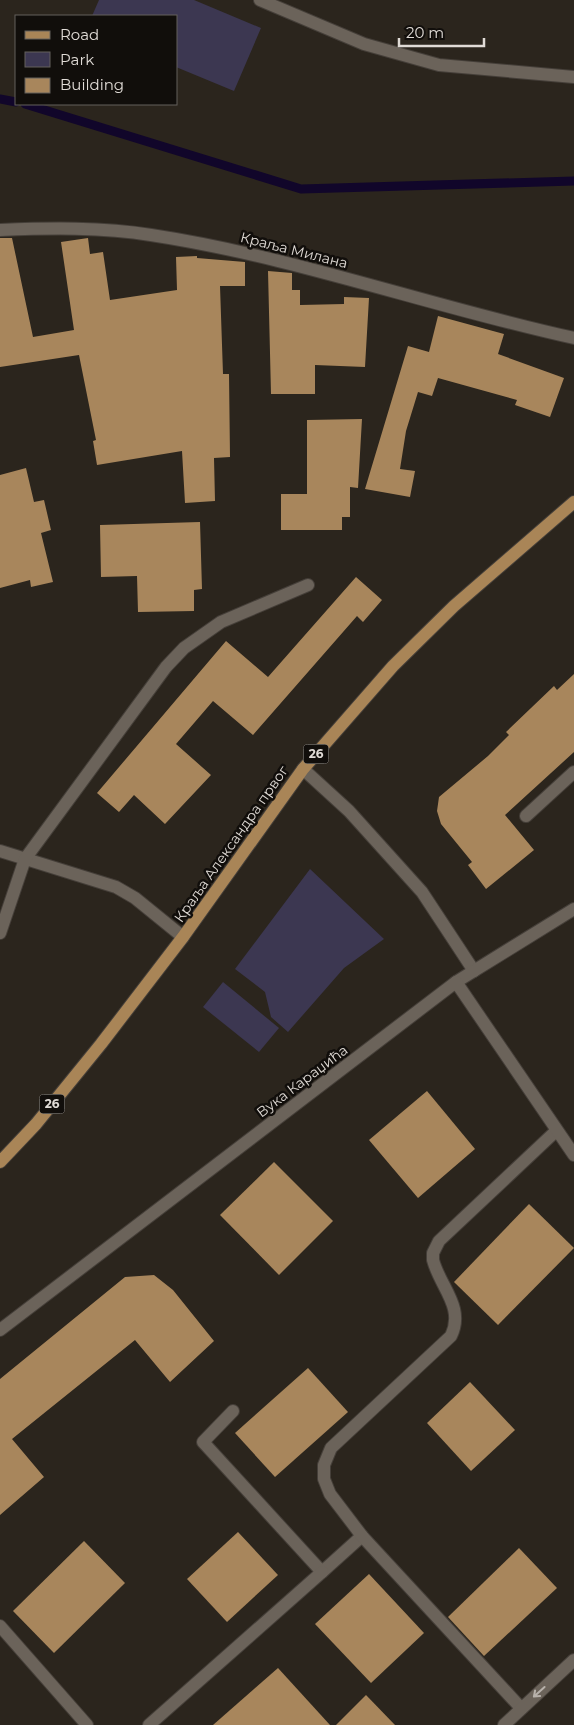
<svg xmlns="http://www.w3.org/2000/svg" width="574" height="1725" font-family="Montserrat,sans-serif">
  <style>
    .green { fill: #3c3751 }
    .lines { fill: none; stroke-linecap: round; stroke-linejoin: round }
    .stream { stroke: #11062a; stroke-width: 9 }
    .building { fill: #a8865c }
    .service-casing { stroke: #453f39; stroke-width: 14 }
    .minor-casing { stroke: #453f39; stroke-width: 14 }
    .primary-casing { stroke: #453f39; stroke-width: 14 }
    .service { stroke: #6b635a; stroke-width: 12 }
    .minor { stroke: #6b635a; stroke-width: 12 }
    .primary { stroke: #a98557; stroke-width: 12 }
    .oneway { stroke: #b7b1ab }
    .labels { text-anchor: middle; stroke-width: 5; stroke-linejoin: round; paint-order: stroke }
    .shield { fill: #110e0b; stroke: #a29e99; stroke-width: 1 }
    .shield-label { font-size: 12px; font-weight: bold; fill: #e0dbd6 }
    .street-label { font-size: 14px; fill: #e0dbd6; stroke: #110e0b }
  </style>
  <rect width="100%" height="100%" fill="#2b251d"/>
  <g class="green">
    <polygon points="99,0 194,0 261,28 234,91 176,67 176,16 92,16"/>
    <polygon points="310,869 384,939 344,968 288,1032 271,1017 265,992 235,969"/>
    <polygon points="223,982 279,1028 259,1052 203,1007"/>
  </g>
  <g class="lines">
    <g class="stream">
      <polyline points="0,99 16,102"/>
      <polyline points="25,104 301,189 574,181"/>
    </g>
  </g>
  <g class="building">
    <polygon points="0,238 12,238 33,337 74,330 61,242 88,238 90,254 103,252 110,300 177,290 176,257 197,256 197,258 245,262 245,286 220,286 223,374 229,374 230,457 214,458 215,501 185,503 182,451 97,465 93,441 96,440 79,355 0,367"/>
    <polygon points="268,271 292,273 292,290 300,290 300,305 344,304 344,297 369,298 365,367 315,365 315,394 271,394"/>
    <polygon points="438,316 504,334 498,354 564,378 550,417 515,405 517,400 438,378 432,396 418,392 406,431 400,469 415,471 410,497 365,489 408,346 429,352"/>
    <polygon points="362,419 358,488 350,487 350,517 342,517 342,530 281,530 281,494 307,494 307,420"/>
    <polygon points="26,468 34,502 44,500 51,530 41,533 53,582 31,587 30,580 0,588 0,475"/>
    <polygon points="200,522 202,589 194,590 194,611 138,612 137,576 101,577 100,525"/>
    <polygon points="356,577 382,600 363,622 357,616 253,735 213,701 176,744 211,775 165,824 134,795 119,812 97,793 226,641 268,677"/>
    <polygon points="574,674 574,752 505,815 534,850 486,889 468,865 472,862 441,824 437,811 439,797 488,756 509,735 506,732 554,686 557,690"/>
    <polygon points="427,1091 475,1149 418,1198 369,1140"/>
    <polygon points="274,1162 333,1221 279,1275 220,1215"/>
    <polygon points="529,1204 574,1248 498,1325 454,1282"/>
    <polygon points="154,1275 173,1290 214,1341 170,1382 135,1340 43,1414 12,1439 44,1477 0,1515 0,1379 125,1277"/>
    <polygon points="308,1368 348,1412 275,1477 235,1433"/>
    <polygon points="470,1382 515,1430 471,1471 427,1423"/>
    <polygon points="238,1532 278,1575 227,1622 187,1579"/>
    <polygon points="84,1541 125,1583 54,1653 13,1611"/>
    <polygon points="519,1548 557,1588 484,1656 448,1617"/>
    <polygon points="369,1574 424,1633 371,1683 315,1624"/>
    <polygon points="278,1668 330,1725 213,1725"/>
    <polygon points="366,1695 395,1725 336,1725"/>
  </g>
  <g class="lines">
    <defs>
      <g id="service">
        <polyline points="526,816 574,772"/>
        <polyline points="0,851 116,887 135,898 183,937"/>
        <polyline points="0,933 25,859 166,667 184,648 221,622 308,585"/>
        <polyline points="233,1411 203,1442 322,1572 362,1536"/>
        <polyline points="0,1626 87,1725"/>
        <path d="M521,1708L362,1536L330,1494L324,1479V1465L331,1448L451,1336C465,1307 440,1287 433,1260V1253L439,1241L556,1131"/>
        <polyline points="149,1725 322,1572"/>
      </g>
      <g id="minor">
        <polyline points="260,0 364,44 439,65 574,77"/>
        <path d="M0,230C50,228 102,227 151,235C295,257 432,307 574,338"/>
        <polyline points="303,769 349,811 422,892 474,971"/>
        <polyline points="456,982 574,909"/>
        <polyline points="0,1330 456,982 574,1155"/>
        <polyline points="504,1725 574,1660"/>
      </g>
      <polyline id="primary" points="0,1162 36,1124 101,1044 183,937 303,769 393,666 454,606 574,502"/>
    </defs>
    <use href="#service" class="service-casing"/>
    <use href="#minor" class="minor-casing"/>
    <use href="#primary" class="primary-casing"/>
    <use href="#service" class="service"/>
    <use href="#minor" class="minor"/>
    <use href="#primary" class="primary"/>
  </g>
  <defs><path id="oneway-shaft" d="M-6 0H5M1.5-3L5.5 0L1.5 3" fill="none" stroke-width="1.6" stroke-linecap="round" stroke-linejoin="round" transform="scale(1.25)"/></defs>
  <use class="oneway" href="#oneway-shaft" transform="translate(539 1692) rotate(138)"/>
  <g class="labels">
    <g class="shield">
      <rect x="303.5" y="744.5" width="25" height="19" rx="4"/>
      <rect x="39.5" y="1094.5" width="25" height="19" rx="4"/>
    </g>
    <g class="shield-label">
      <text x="316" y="758">26</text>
      <text x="52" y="1108">26</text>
    </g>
    <g class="street-label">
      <text transform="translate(294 250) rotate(14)" y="5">Краља Милана</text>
      <text transform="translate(231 844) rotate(-55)" y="5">Краља Александра првог</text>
      <text transform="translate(302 1081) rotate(-37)" y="5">Вука Караџића</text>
    </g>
  </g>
  <rect x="15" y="15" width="162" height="90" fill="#110e0b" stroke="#64605c"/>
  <rect x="25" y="31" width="25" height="8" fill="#a98557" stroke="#64605c"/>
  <text x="60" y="40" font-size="15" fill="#e0dbd6">Road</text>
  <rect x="25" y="52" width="25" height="15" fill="#3c3751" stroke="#64605c"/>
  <text x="60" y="65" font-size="15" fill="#e0dbd6">Park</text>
  <rect x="25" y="78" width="25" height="15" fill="#a8865c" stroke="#64605c"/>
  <text x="60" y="90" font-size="15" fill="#e0dbd6">Building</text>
  <path d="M399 38v8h85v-8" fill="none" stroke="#e0dbd6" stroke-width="2.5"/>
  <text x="406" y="38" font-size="15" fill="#e0dbd6" stroke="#110e0b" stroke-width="4" paint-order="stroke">20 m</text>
</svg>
